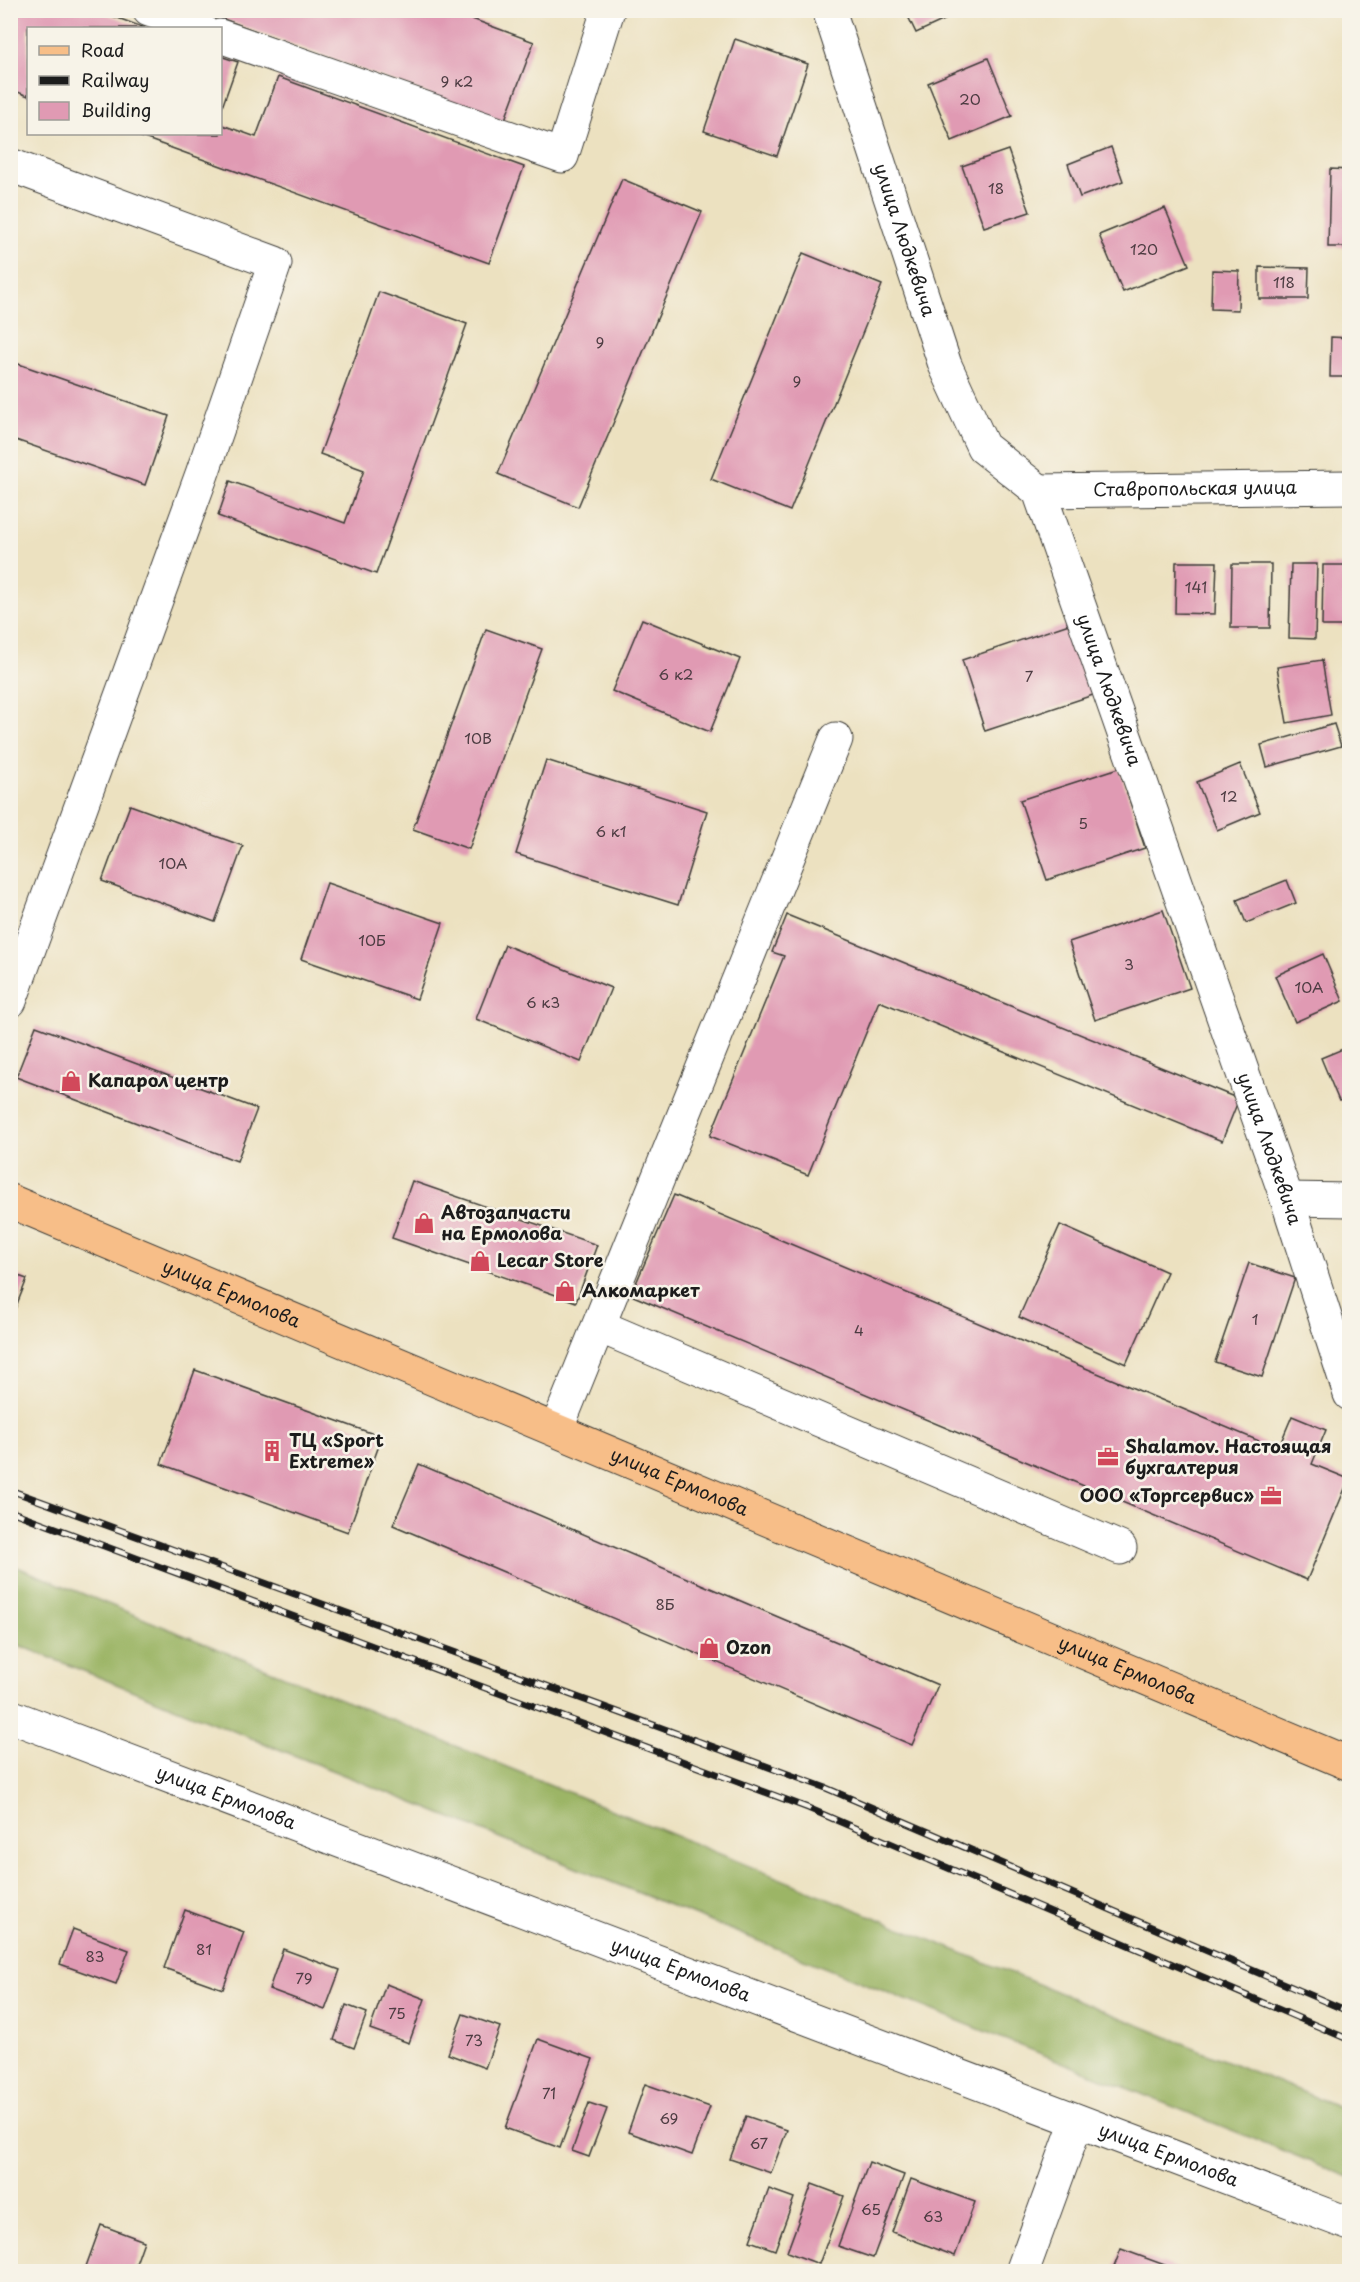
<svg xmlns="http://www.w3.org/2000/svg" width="1360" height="2282" font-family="'Playpen Sans',sans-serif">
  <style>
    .forest { fill: #9cb566; stroke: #5c6841; stroke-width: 1.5 }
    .building { fill: #e09ab3 }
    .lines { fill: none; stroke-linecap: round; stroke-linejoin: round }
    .minor-casing { stroke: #3b3a35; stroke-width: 35 }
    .major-casing { stroke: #3b3a35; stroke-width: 35 }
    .minor { stroke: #fff; stroke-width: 33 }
    .major { stroke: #f7be88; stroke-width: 33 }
    .rail-casing { stroke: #1c1c1c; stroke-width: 7 }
    .rail { stroke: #f7f3e8; stroke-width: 4.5; stroke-dasharray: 14; stroke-linecap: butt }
    .labels { text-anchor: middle; stroke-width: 5; stroke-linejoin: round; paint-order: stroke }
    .number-label { font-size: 15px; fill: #4d3c42 }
    .street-label { font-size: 18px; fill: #1c1c1c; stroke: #f7f3e8 }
    .poi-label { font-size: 18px; font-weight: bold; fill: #1c1c1c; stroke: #f7f3e8; text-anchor: start }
  </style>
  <rect width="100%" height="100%" fill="#f7f3e8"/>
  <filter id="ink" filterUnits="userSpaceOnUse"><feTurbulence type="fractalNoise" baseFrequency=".0167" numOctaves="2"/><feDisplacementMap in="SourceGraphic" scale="12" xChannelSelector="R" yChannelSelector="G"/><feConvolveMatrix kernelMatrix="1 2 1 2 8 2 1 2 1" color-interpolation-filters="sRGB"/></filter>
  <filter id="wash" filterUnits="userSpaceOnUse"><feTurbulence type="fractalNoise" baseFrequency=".008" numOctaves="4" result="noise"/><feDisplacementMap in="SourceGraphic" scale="24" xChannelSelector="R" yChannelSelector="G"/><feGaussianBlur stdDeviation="1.35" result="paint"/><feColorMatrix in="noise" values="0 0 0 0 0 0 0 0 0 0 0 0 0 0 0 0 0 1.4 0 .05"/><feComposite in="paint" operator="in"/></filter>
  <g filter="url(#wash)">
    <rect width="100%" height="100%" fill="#ece1c0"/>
    <polygon class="forest" points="10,1564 1349,2111 1349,2177 11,1642"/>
    <g id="blocks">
      <g class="building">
        <polygon points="10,10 96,10 145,28 28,28 28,96 10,89"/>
        <polygon points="199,10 448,10 534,42 504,122"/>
        <polygon points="905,10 966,10 916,33"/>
        <polygon points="735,39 808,64 777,156 704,131"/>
        <polygon points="220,56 238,62 221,110 220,110"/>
        <polygon points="988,58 1012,116 952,141 928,83"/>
        <polygon points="278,77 524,167 489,263 133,134 220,134 220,124 256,137"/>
        <polygon points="1111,147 1123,181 1080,197 1068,164"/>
        <polygon points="1008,150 1030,212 984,227 962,166"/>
        <polygon points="1330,169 1350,170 1350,247 1328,247"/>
        <polygon points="622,179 702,212 578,507 498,474"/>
        <polygon points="1165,208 1189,265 1123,292 1099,235"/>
        <polygon points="803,253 882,285 790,511 711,479"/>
        <polygon points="1259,267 1309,268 1308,299 1259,299"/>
        <polygon points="1212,270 1239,271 1238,310 1211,309"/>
        <polygon points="379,292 467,324 376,574 218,516 230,481 345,523 364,470 320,454"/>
        <polygon points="1331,337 1350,338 1350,377 1330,377"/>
        <polygon points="10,361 169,416 145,485 10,438"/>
        <polygon points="1176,562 1217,562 1215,614 1175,613"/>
        <polygon points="1232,564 1271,564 1270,628 1231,628"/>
        <polygon points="1291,564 1317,564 1315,639 1289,638"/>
        <polygon points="1323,565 1350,565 1350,626 1322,626"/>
        <polygon points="642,619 740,659 710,732 612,691"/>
        <polygon points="1072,623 1096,694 985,731 962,660"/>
        <polygon points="486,629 542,649 469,849 413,829"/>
        <polygon points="1322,660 1331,715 1287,723 1277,667"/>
        <polygon points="1334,724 1341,746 1267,767 1261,745"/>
        <polygon points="546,760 707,811 678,905 516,854"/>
        <polygon points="1240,764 1260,812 1217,830 1197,782"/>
        <polygon points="1119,768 1145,848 1047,880 1020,800"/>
        <polygon points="130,805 243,846 215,922 102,881"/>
        <polygon points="1287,880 1296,903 1246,923 1237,900"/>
        <polygon points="327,883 443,923 417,999 301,959"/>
        <polygon points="1163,910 1190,988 1095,1020 1069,942"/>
        <polygon points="787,915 1239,1099 1222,1141 879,1001 808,1175 710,1136 784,956 772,952"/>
        <polygon points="505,945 611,988 581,1062 476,1019"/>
        <polygon points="1323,954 1343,1001 1295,1022 1275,976"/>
        <polygon points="36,1026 257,1109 237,1161 16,1077"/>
        <polygon points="1350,1046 1350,1097 1339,1101 1321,1058"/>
        <polygon points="412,1181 597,1245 576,1302 392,1238"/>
        <polygon points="674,1195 1278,1449 1292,1416 1326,1430 1312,1464 1349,1479 1307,1580 631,1295"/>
        <polygon points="1060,1225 1167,1272 1126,1364 1019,1317"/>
        <polygon points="1249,1263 1295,1278 1262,1377 1215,1362"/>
        <polygon points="10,1273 27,1279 11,1319 10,1319"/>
        <polygon points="195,1370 382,1437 348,1532 161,1464"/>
        <polygon points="419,1464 938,1685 912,1745 393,1525"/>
        <polygon points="185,1910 244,1932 223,1989 164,1968"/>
        <polygon points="73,1929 129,1950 116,1984 60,1964"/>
        <polygon points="283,1949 340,1970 325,2010 269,1989"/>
        <polygon points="386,1984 425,1999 409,2043 370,2029"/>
        <polygon points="346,2005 367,2013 354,2048 334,2040"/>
        <polygon points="463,2014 500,2027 485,2068 448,2054"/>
        <polygon points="538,2039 593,2059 560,2148 505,2128"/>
        <polygon points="645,2084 710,2107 692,2155 628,2132"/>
        <polygon points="589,2103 607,2109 589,2157 572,2151"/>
        <polygon points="746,2116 787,2130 771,2173 730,2159"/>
        <polygon points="869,2162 904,2175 873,2258 838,2246"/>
        <polygon points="911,2179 975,2202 955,2256 892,2232"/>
        <polygon points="812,2184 844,2196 819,2264 787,2252"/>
        <polygon points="769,2189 794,2198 775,2250 750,2241"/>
        <polygon points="101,2225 144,2241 133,2272 84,2272"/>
        <polygon points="1121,2249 1181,2271 1181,2272 1112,2272"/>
      </g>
    </g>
  </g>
  <g filter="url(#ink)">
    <use href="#blocks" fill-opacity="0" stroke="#3b3a35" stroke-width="1.5"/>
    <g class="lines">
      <defs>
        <g id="minor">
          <polyline points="149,10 200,28"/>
          <path id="s1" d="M829,10L945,365L983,447L1039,491L1287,1199L1350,1394"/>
          <polyline points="220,36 562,156 608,10"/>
          <polyline points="10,165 275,263 202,474 10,1001"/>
          <path id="s2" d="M1039,491L1350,487"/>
          <polyline points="1287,1199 1350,1200"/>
          <polyline points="599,1326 1120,1548"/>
          <polyline points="557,1428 836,739"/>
          <path id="s3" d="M10,1716L1350,2224"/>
          <polyline points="1022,2272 1077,2121"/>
        </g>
        <g id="major">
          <path id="s4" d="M10,1201L1350,1764"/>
        </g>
      </defs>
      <use href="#minor" class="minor-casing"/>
      <use href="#major" class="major-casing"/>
      <use href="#minor" class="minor"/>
      <use href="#major" class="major"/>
      <defs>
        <g id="rail">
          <polyline points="10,1490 826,1788 1350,2012"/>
          <polyline points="10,1511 808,1808 1350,2040"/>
        </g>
      </defs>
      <use href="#rail" class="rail-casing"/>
      <use href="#rail" class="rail"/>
    </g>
  </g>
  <defs>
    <symbol id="shop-bare" viewBox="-9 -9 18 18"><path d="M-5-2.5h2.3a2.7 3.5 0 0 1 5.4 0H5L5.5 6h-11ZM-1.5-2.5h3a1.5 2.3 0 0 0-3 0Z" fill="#d1495b" stroke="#f7f3e8" stroke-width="2.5" paint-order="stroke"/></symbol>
    <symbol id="building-bare" viewBox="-9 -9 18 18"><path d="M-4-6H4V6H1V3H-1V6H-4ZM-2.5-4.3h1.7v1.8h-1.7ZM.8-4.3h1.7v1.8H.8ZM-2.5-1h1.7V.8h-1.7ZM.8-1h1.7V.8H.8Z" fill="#d1495b" stroke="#f7f3e8" stroke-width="2.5" paint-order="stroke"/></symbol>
    <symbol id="office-bare" viewBox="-9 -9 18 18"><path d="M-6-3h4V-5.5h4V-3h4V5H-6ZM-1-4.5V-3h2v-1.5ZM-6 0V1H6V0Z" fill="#d1495b" stroke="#f7f3e8" stroke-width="2.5" paint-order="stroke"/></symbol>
  </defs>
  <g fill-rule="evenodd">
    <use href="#shop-bare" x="56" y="1066" width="30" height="30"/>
    <use href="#shop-bare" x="409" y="1208" width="30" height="30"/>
    <use href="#shop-bare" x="465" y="1246" width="30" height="30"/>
    <use href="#shop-bare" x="550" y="1276" width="30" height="30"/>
    <use href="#building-bare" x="257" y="1436" width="30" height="30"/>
    <use href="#office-bare" x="1093" y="1442" width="30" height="30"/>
    <use href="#office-bare" x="1256" y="1481" width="30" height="30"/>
    <use href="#shop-bare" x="694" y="1633" width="30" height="30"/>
  </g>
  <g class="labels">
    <g class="number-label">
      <text x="457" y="87">9 к2</text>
      <text x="970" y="105">20</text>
      <text x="996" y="194">18</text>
      <text x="1144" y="255">120</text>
      <text x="1284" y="288">118</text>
      <text x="600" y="348">9</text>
      <text x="797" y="387">9</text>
      <text x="1196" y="593">141</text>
      <text x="676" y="680">6 к2</text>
      <text x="1029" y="682">7</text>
      <text x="478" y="744">10В</text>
      <text x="1229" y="802">12</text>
      <text x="1083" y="829">5</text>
      <text x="611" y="837">6 к1</text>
      <text x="173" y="869">10А</text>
      <text x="372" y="946">10Б</text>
      <text x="1129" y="970">3</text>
      <text x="1309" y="993">10А</text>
      <text x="543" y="1008">6 к3</text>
      <text x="1255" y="1325">1</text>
      <text x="859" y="1336">4</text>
      <text x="665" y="1610">8Б</text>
      <text x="204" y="1955">81</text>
      <text x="95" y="1962">83</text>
      <text x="304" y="1984">79</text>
      <text x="397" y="2019">75</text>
      <text x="474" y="2046">73</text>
      <text x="549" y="2099">71</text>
      <text x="669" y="2124">69</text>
      <text x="759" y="2149">67</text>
      <text x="871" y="2215">65</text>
      <text x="933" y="2222">63</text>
    </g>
    <g class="street-label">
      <text dy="6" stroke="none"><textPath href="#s1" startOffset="242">улица Людкевича</textPath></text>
      <text dy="6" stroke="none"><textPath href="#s2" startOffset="156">Ставропольская улица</textPath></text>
      <text dy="6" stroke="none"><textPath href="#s1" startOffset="746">улица Людкевича</textPath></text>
      <text dy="6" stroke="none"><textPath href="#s1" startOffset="1232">улица Людкевича</textPath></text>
      <text dy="6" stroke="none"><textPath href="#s4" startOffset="240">улица Ермолова</textPath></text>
      <text dy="6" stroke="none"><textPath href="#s4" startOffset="726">улица Ермолова</textPath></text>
      <text dy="6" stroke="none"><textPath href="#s4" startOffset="1212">улица Ермолова</textPath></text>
      <text dy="6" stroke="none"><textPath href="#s3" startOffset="231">улица Ермолова</textPath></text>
      <text dy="6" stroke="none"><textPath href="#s3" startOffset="717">улица Ермолова</textPath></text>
      <text dy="6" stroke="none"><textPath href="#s3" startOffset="1239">улица Ермолова</textPath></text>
    </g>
    <g class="poi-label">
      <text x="88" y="1087">Капарол центр</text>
      <text x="441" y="1219">Автозапчасти<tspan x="441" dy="21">на Ермолова</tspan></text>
      <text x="497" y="1267">Lecar Store</text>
      <text x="582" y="1297">Алкомаркет</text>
      <text x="289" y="1447">ТЦ «Sport<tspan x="289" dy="21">Extreme»</tspan></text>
      <text x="1125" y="1453">Shalamov. Настоящая<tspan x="1125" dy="21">бухгалтерия</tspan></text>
      <text x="1254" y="1502" text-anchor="end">ООО «Торгсервис»</text>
      <text x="726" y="1654">Ozon</text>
    </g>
  </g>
  <rect width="1360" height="2282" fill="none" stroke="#f7f3e8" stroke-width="36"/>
  <rect x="27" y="27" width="195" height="108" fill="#f7f3e8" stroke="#9f9d96" stroke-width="1.5"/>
  <rect x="39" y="46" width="30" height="9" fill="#f7be88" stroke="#9f9d96" stroke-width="1.5"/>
  <text x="81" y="57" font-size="18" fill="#1c1c1c">Road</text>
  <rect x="39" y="76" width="30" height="9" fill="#1c1c1c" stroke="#9f9d96" stroke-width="1.5"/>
  <text x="81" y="87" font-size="18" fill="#1c1c1c">Railway</text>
  <rect x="39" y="102" width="30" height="18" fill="#e09ab3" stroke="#9f9d96" stroke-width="1.5"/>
  <text x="81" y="117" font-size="18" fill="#1c1c1c">Building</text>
</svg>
